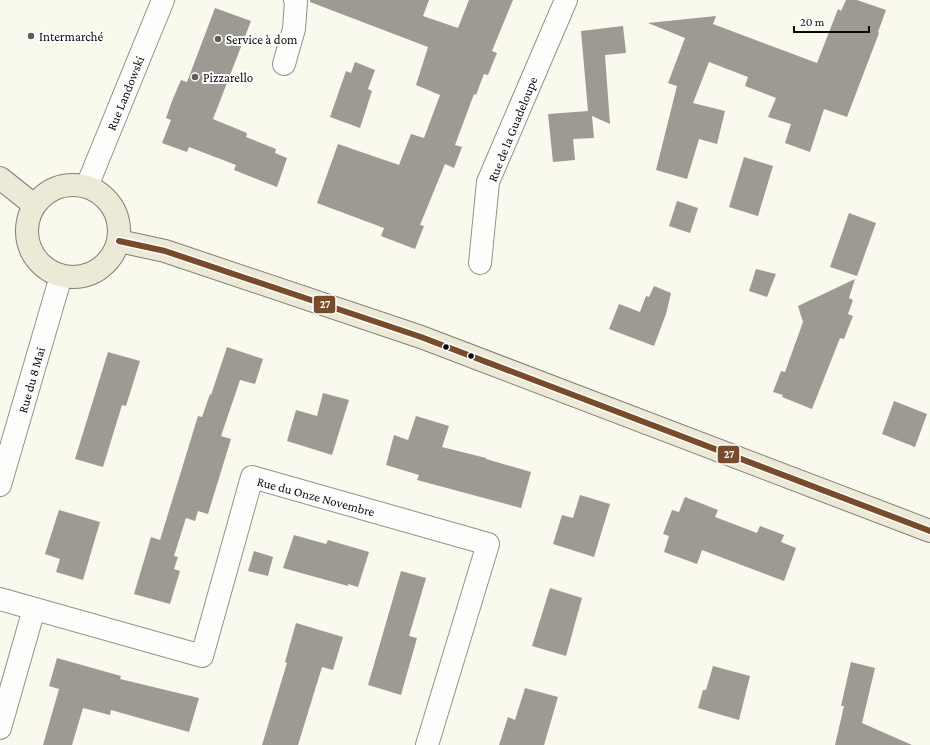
<svg xmlns="http://www.w3.org/2000/svg" width="930" height="745" font-family="'Crimson Pro',serif">
  <style>
    .building { fill: #9c9a93 }
    .lines { fill: none; stroke-linecap: round; stroke-linejoin: round }
    .minor-casing { stroke: #92928c; stroke-width: 24 }
    .major-casing { stroke: #7f7f7a; stroke-width: 24 }
    .minor { stroke: #fefefc; stroke-width: 22 }
    .major { stroke: #ece9d6; stroke-width: 22 }
    .bus-1-casing { stroke: #fff; stroke-width: 9 }
    .bus-1 { stroke: #7a4b2a; stroke-width: 6 }
    .poi-dot { fill: #5e5e59; stroke: #fff; stroke-width: 1.5 }
    .bus-dot { fill: #0a0a0a; stroke: #fff; stroke-width: 1.5 }
    .labels { text-anchor: middle; stroke-width: 4; stroke-linejoin: round; paint-order: stroke }
    .poi-label { font-size: 13px; fill: #0a0a0a; stroke: #fff; text-anchor: start }
    .street-label { font-size: 13px; fill: #0a0a0a; stroke: #fff }
    .line-badge { stroke: #fff; stroke-width: 1.5 }
    .badge-label { font-size: 11px; text-anchor: middle; font-weight: bold; fill: #fff }
  </style>
  <rect width="100%" height="100%" fill="#faf9ed"/>
  <g class="building">
    <polygon points="310,0 429,0 423,16 458,28 469,0 513,0 492,51 497,53 488,75 484,74 476,95 474,94 455,145 462,147 454,168 445,164 420,225 424,226 415,249 381,236 384,228 317,203 338,144 399,165 411,134 424,138 440,95 416,85 428,47 310,2"/>
    <polygon points="846,0 857,0 886,10 878,32 879,33 847,117 824,109 810,152 785,143 791,124 768,117 776,98 745,86 748,77 709,62 693,103 725,111 717,144 699,139 687,179 656,170 677,86 668,83 685,38 648,23 716,16 713,24 817,63 838,9 841,11"/>
    <polygon points="215,8 251,21 213,119 247,133 246,137 276,149 275,153 287,158 277,187 234,170 236,165 189,147 187,152 162,143 171,120 166,118 172,101 181,80 187,82"/>
    <polygon points="623,26 626,53 605,55 610,124 592,116 594,138 573,139 575,160 553,162 548,114 588,111 581,31"/>
    <polygon points="355,62 375,70 368,89 372,91 360,128 330,117 346,71 351,73"/>
    <polygon points="744,157 773,166 758,216 729,207"/>
    <polygon points="677,201 698,208 690,233 669,226"/>
    <polygon points="849,213 876,223 857,276 830,267"/>
    <polygon points="756,269 776,274 767,297 749,291"/>
    <polygon points="855,279 849,298 853,300 848,314 853,316 844,339 840,338 812,409 782,397 783,395 773,392 781,371 785,372 803,322 798,306"/>
    <polygon points="654,286 671,293 666,314 654,346 609,329 619,304 640,312 646,296 649,297"/>
    <polygon points="227,347 263,359 255,384 240,380 221,436 231,439 208,514 198,511 195,521 186,518 174,556 178,557 174,569 180,571 170,604 134,594 151,537 160,540 198,416 202,417 210,394 211,395"/>
    <polygon points="108,352 140,361 126,406 122,405 103,467 75,459"/>
    <polygon points="323,393 349,400 332,455 287,441 296,410 317,416"/>
    <polygon points="894,401 927,414 915,447 882,434"/>
    <polygon points="416,416 449,426 442,447 486,458 486,459 531,472 521,508 417,480 419,475 386,465 394,435 408,440"/>
    <polygon points="580,495 610,504 594,557 553,544 562,515 573,518"/>
    <polygon points="685,497 718,510 715,517 757,533 760,526 784,535 781,542 796,548 784,581 702,550 697,564 664,552 669,536 663,534 672,510 679,512"/>
    <polygon points="59,510 100,522 83,580 56,572 60,559 45,554"/>
    <polygon points="294,535 326,544 328,540 369,552 358,587 348,584 348,586 283,568"/>
    <polygon points="254,551 273,557 268,576 248,571"/>
    <polygon points="401,571 426,578 409,636 417,638 401,695 368,685"/>
    <polygon points="550,588 582,598 566,656 532,646"/>
    <polygon points="296,623 343,637 333,670 322,667 298,745 262,745 287,663 285,662"/>
    <polygon points="57,658 121,676 120,679 199,698 189,732 111,710 110,715 83,708 72,745 43,745 59,689 49,686"/>
    <polygon points="851,662 875,668 862,723 912,745 835,745 844,706 841,706"/>
    <polygon points="713,666 750,676 739,720 698,708 703,690 706,690"/>
    <polygon points="525,688 558,697 544,745 499,745 508,717 515,720"/>
  </g>
  <g class="lines">
    <defs>
      <g id="minor">
        <polyline points="284,64 294,29 296,2 295,0"/>
        <polyline points="87,186 163,0"/>
        <polyline points="480,263 488,182 566,0"/>
        <polyline points="0,485 61,276"/>
        <polyline points="0,599 202,656 252,477 488,544 427,745"/>
        <polyline points="0,728 34,609"/>
      </g>
      <g id="major">
        <polyline points="0,178 34,205"/>
        <circle cx="73" cy="231" r="46"/>
        <polyline points="119,241 165,251 421,337 930,531"/>
      </g>
    </defs>
    <use href="#minor" class="minor-casing"/>
    <use href="#major" class="major-casing"/>
    <use href="#minor" class="minor"/>
    <use href="#major" class="major"/>
    <defs>
      <polyline id="bus-1" points="119,241 165,251 421,337 930,531"/>
    </defs>
    <use href="#bus-1" class="bus-1-casing"/>
    <use href="#bus-1" class="bus-1"/>
  </g>
  <g class="poi-dot">
    <circle cx="31" cy="36" r="4"/>
    <circle cx="218" cy="39" r="4"/>
    <circle cx="195" cy="77" r="4"/>
  </g>
  <g class="bus-dot">
    <circle cx="446" cy="347" r="3.5"/>
    <circle cx="471" cy="356" r="3.5"/>
  </g>
  <g class="labels">
    <g class="poi-label">
      <text x="39" y="41">Intermarché</text>
      <text x="226" y="44">Service à dom</text>
      <text x="203" y="82">Pizzarello</text>
    </g>
    <g class="street-label">
      <text transform="translate(125 93) rotate(-68)" y="5">Rue Landowski</text>
      <text transform="translate(512 129) rotate(-68)" y="5">Rue de la Guadeloupe</text>
      <text transform="translate(31 380) rotate(-74)" y="5">Rue du 8 Mai</text>
      <text transform="translate(316 496) rotate(15)" y="5">Rue du Onze Novembre</text>
    </g>
  </g>
  <g class="line-badge">
    <rect x="313" y="295" width="23" height="19" rx="4" fill="#7a4b2a"/>
    <rect x="717" y="445" width="23" height="19" rx="4" fill="#7a4b2a"/>
  </g>
  <g class="badge-label">
    <text x="325" y="308">27</text>
    <text x="729" y="458">27</text>
  </g>
  <path d="M794 26v6h75v-6" fill="none" stroke="#0a0a0a" stroke-width="2"/>
  <text x="800" y="26" font-size="12" fill="#0a0a0a" stroke="#ffffff" stroke-width="3" paint-order="stroke">20 m</text>
</svg>
